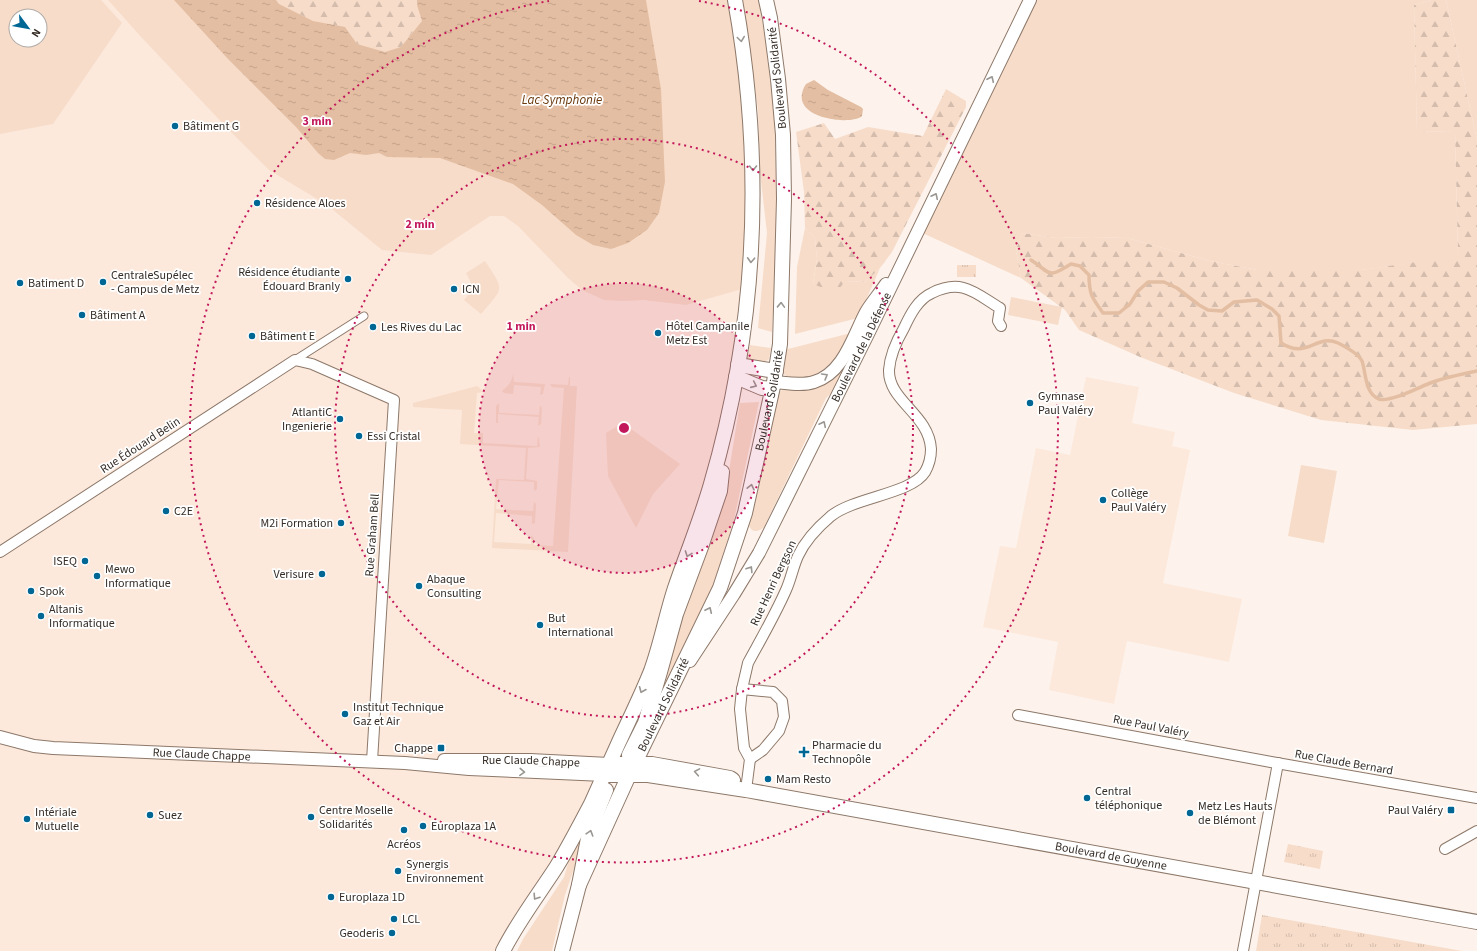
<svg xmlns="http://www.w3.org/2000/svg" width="1477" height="951" font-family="'Source Sans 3',sans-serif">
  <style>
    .built { fill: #fce9dc; fill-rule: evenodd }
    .grass { fill: #f7dcc9; fill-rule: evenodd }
    .forest { fill: url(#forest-firs) }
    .park { fill: url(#park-tufts) }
    .water { fill: url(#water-ripples) }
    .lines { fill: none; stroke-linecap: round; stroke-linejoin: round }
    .stream { stroke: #e4bea2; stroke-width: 3.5 }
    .pedestrian-casing { stroke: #8d7869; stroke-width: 9 }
    .minor-casing { stroke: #8d7869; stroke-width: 12 }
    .tertiary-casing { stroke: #8d7869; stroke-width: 14 }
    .secondary-casing { stroke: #8d7869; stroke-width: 16 }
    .pedestrian { stroke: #fff; stroke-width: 7 }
    .minor { stroke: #fff; stroke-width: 10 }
    .tertiary { stroke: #fff; stroke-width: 12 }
    .secondary { stroke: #fff; stroke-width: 14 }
    .oneway { stroke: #9a9692 }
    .ring { fill: none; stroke: #c2185b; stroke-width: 2; stroke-dasharray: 2 4 }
    .poi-dot { fill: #006795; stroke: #fff; stroke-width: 1.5 }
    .labels { text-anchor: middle; stroke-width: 3.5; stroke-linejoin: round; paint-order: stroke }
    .street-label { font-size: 12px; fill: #352c26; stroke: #fff }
    .poi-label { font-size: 12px; fill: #352c26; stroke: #fff; text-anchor: start }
    .water-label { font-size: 13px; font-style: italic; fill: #6b3b0f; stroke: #fff }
    .centre { fill: #c2185b; stroke: #fff; stroke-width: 2 }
    .ring-label { font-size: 12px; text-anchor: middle; font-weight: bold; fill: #c2185b; stroke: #fff; stroke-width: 3.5; stroke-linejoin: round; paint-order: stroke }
  </style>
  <defs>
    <pattern id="forest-firs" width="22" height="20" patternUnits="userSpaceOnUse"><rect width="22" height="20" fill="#f7dcc9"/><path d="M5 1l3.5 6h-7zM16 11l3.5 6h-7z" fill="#d4bdac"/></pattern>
    <pattern id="park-tufts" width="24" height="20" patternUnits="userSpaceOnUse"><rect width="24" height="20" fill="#f7dcc9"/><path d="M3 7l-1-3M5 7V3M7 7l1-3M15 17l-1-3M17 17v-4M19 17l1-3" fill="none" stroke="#d4bdac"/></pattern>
    <pattern id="water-ripples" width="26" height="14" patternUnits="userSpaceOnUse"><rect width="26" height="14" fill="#e4bea2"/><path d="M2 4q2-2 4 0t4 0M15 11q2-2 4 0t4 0" fill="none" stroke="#c4a38b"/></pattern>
  </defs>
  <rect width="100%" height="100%" fill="#fdf3ec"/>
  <g class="built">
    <path d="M0,0H735L749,287L702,513L619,743L509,951H0ZM16,16H40V40H16Z"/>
    <polygon points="1086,377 1139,387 1132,423 1175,432 1172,446 1190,450 1163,583 1242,599 1229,662 1127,641 1114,704 1049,690 1058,642 983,627 1000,546 1016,548 1036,448 1070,455"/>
  </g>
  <g class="grass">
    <path d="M0,0H101L122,23L53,124L0,134ZM16,16H40V40H16Z"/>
    <polygon points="108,0 735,0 749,91 749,287 686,305 644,300 625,301 604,300 582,290 568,278 518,226 504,216 490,216 431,255 382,250 327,205 269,170 228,129 143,39"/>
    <polygon points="743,0 759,0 774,97 776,179 776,251 772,332 758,328 767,233 760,173 758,110"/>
    <polygon points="1030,0 1431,0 1414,5 1417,132 1455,131 1458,257 1361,270 1258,270 1210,261 1127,238 1093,237 1057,238 1022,233 1016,250 1021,278 918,231"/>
    <polygon points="1446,0 1477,0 1477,140"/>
    <polygon points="805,228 815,238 817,259 813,284 845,281 865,282 880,268 858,318 795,334 797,267"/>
    <path d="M485,261C505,291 504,287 481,314L464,300C473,290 473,284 466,273Z"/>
    <polygon points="1011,297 1062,307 1058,325 1008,315"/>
    <path d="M851,333C847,340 845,347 841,353C831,366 813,380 796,378C790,377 785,377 782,372L784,350Z"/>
    <path d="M858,336L840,385L826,398L764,527C757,534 749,532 748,521L777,394L785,388L820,384Z"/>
    <polygon points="750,345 771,348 769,359 762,364 747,360"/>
    <path d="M513,373L514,382L545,384L543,394L540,395L541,387L514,385L513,394L504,393L502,391C508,386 513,381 513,373Z"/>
    <polygon points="569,377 570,377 570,386 577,386 568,552 492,548 496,479 524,480 526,448 460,444 462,410 413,407 413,403 477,386 481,389 483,392 477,393 474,433 483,433 483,443 537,446 538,437 539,438 540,447 528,448 526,479 537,481 537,489 534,491 534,482 499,480 496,509 533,511 534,502 536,504 535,523 532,524 532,516 496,513 494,542 531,544 531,535 534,538 534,545 553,546 564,388 552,387 550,384 568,385"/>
    <polygon points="759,402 734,520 713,585 666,683 663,679 683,613 722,501 729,471 740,403"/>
    <polygon points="499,403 499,413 539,415 540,406 541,406 542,409 541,424 538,426 539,417 498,414 498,423 496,423 496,406"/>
    <polygon points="624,426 631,429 680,464 653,494 636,528 608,476 606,433 616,427"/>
    <polygon points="1301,465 1337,471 1324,543 1288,536"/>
    <polygon points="584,831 586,833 565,895 552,951 517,951 523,939 564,877 570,857"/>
  </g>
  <g class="forest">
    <polygon points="276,0 417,0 417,5 422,20 401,47 385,52 357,44 345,27 313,21 279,4"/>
    <polygon points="1431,0 1446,0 1477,140 1477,424 1413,430 1321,420 1234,393 1140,357 1079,330 1065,310 1021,278 1016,250 1022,233 1057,238 1093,237 1127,238 1210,261 1258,270 1361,270 1458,256 1455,131 1417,132 1414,5"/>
    <polygon points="946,89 966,101 966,107 892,252 880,268 865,282 845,281 836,293 813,284 817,259 815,238 805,228 804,192 796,132 824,123 835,139 868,127 923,136"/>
  </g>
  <g class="park">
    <rect x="957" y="265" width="19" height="12"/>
    <polygon points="1288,844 1323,851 1320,869 1284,862"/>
    <polygon points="1262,915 1462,951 1256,951"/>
  </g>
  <g class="water">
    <polygon points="174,0 276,0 279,4 313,21 345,27 357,44 385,52 401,47 422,21 417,5 417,0 646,0 661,89 665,182 659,213 647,230 628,243 611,249 593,245 576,235 542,205 513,184 440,158 387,157 379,153 366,155 350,153 334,160 325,159 318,153 296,127 228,59"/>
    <path d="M814,80L828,90L861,107L863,109L862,116C853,126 784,119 806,84Z"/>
  </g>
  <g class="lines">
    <path class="stream" d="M1031,260C1052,274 1047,279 1071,264L1080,266L1089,275C1089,294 1092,298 1103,313H1119L1130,304L1138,291L1148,282H1164L1177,288L1199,305L1208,310L1222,311L1234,302L1257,300L1272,309L1279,316L1281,343C1308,360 1316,333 1338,343C1346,347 1358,353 1362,361C1366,373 1365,394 1379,399C1390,403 1421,386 1433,382C1447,377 1462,374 1477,371"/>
    <defs>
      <polyline id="pedestrian" points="295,360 364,316"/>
      <g id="minor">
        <polyline points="0,552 295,360 312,364 394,400 372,761"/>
        <polyline points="742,689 773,692 782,701 784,717 779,731 763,750 750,759"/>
        <polyline points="1018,715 1271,762 1477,798"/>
        <path d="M746,790L750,759L744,748L740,709L742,689L748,663C761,639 775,615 786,590C791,579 793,567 798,556C805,541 818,527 831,516C855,497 911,494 925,472C929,465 931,457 931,449C929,414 888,401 889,370C890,356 897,340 904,328C910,315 918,299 932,293C962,278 975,293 1000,308L998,321L1001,326"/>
        <polyline points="1445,849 1477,831"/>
        <polyline points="1243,951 1278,763"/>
      </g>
      <g id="tertiary">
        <path d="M774,382C787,383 802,386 814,382C844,373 853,336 866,312C872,302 880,293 886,284"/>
        <path id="s1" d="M690,661L734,594L759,553L868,334L1030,0"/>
        <path id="s2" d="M0,737L34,746L53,748L405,763L469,769L604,775"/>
        <path id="s3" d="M444,760H530L609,764"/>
      </g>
      <g id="secondary">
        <polyline points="738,365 776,371"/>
        <polyline points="736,377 762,388 772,389"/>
        <polyline points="629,755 645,723 660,672 676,614 701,547 720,491 722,472"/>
        <polyline points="609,764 652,764 730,778 733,780"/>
        <path id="s4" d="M604,775H648L746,790L1477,922"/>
        <path id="s5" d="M579,885L629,775L720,588L745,513L774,382L780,344L784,199L783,135L778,79L770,18L766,0"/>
        <path d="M503,951C518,921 539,894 557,866C569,846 580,825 591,804C600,784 609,764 618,744C629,720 641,696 651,671C661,644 666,615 675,588C687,553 701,519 711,484C757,326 764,162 735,0"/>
        <polyline points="562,951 579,885 589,833 606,790"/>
      </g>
    </defs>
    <use href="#pedestrian" class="pedestrian-casing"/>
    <use href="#minor" class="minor-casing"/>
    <use href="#tertiary" class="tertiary-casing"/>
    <use href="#secondary" class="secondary-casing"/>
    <use href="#pedestrian" class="pedestrian"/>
    <use href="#minor" class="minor"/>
    <use href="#tertiary" class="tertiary"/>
    <use href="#secondary" class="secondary"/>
  </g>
  <defs><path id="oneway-chevron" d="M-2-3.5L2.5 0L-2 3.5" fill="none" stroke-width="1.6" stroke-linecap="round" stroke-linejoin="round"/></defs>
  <g class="oneway">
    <use href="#oneway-chevron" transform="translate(741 39) rotate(82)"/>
    <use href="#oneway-chevron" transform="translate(991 79) rotate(-65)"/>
    <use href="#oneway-chevron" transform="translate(753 168) rotate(90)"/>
    <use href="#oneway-chevron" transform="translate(935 196) rotate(-64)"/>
    <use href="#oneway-chevron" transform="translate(751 260) rotate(93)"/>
    <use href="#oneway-chevron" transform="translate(781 305) rotate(-88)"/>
    <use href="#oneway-chevron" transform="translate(825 376) rotate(-30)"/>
    <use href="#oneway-chevron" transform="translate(754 385) rotate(24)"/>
    <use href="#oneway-chevron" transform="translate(823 424) rotate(-64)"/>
    <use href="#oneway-chevron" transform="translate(751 487) rotate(-77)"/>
    <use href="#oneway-chevron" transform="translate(688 554) rotate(110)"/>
    <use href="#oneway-chevron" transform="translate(750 569) rotate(-58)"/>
    <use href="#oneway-chevron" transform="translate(709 610) rotate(-65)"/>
    <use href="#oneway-chevron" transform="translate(642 690) rotate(113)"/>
    <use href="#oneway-chevron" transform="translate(522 772) rotate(3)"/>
    <use href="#oneway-chevron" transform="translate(697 772) rotate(-170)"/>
    <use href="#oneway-chevron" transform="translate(590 833) rotate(-73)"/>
    <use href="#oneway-chevron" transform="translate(536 897) rotate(123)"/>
  </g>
  <circle cx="624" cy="428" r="145" fill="#c2185b" fill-opacity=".12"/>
  <g class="ring">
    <circle cx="624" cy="428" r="145"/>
    <circle cx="624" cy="428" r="289"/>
    <path d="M699 1A434 434 0 1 1 549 1"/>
  </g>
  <g class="poi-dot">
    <circle cx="175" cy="126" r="4"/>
    <circle cx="257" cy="203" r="4"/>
    <circle cx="348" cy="279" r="4"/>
    <circle cx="103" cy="282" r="4"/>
    <circle cx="20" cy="283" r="4"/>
    <circle cx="454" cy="289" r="4"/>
    <circle cx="82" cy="315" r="4"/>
    <circle cx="373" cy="327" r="4"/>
    <circle cx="658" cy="333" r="4"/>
    <circle cx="252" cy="336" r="4"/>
    <circle cx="1030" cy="403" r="4"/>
    <circle cx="340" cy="419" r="4"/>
    <circle cx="359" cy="436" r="4"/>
    <circle cx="1103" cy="500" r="4"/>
    <circle cx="166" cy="511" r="4"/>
    <circle cx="341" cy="523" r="4"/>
    <circle cx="85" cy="561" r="4"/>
    <circle cx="322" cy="574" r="4"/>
    <circle cx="97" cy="576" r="4"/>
    <circle cx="419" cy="586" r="4"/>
    <circle cx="31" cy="591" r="4"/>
    <circle cx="41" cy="616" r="4"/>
    <circle cx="540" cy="625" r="4"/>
    <circle cx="345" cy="714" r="4"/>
    <rect x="437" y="744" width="8" height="8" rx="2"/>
    <path d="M802 746h4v4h4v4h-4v4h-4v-4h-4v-4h4z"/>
    <circle cx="768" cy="779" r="4"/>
    <circle cx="1087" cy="798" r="4"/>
    <rect x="1447" y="806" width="8" height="8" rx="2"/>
    <circle cx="1190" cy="813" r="4"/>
    <circle cx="150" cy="815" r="4"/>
    <circle cx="311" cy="817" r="4"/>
    <circle cx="27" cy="819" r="4"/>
    <circle cx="423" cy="826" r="4"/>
    <circle cx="404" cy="830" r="4"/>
    <circle cx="398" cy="871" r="4"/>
    <circle cx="331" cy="897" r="4"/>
    <circle cx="394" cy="919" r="4"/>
    <circle cx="392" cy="933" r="4"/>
  </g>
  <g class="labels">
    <g class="street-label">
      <text transform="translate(777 78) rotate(-96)" y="4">Boulevard Solidarité</text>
      <text dy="4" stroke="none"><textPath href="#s1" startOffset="358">Boulevard de la Défense</textPath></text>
      <text dy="4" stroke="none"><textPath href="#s5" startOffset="523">Boulevard Solidarité</textPath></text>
      <text transform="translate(140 445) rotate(-33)" y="4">Rue Édouard Belin</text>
      <text transform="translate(372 535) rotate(-86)" y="4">Rue Graham Bell</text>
      <text transform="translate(773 583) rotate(-65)" y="4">Rue Henri Bergson</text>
      <text dy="4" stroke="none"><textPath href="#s5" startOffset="199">Boulevard Solidarité</textPath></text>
      <text transform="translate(1151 726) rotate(11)" y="4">Rue Paul Valéry</text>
      <text dy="4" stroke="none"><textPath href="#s2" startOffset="203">Rue Claude Chappe</textPath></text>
      <text dy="4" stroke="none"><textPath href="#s3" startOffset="87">Rue Claude Chappe</textPath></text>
      <text transform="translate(1344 762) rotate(10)" y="4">Rue Claude Bernard</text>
      <text dy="4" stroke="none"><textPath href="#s4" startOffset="514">Boulevard de Guyenne</textPath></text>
    </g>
    <g class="poi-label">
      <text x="183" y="130">Bâtiment G</text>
      <text x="265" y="207">Résidence Aloes</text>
      <text x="340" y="276" text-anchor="end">Résidence étudiante<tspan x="340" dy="14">Édouard Branly</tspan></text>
      <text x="111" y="279">CentraleSupélec<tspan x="111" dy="14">- Campus de Metz</tspan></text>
      <text x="28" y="287">Batiment D</text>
      <text x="462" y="293">ICN</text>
      <text x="90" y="319">Bâtiment A</text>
      <text x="666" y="330">Hôtel Campanile<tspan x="666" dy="14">Metz Est</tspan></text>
      <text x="381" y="331">Les Rives du Lac</text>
      <text x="260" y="340">Bâtiment E</text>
      <text x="1038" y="400">Gymnase<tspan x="1038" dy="14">Paul Valéry</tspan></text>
      <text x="332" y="416" text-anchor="end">AtlantiC<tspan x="332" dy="14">Ingenierie</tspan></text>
      <text x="367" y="440">Essi Cristal</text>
      <text x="1111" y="497">Collège<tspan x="1111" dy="14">Paul Valéry</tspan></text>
      <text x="174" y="515">C2E</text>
      <text x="333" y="527" text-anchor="end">M2i Formation</text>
      <text x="77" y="565" text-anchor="end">ISEQ</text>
      <text x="105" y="573">Mewo<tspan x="105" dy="14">Informatique</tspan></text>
      <text x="314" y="578" text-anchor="end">Verisure</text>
      <text x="427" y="583">Abaque<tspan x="427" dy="14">Consulting</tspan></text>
      <text x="39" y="595">Spok</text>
      <text x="49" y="613">Altanis<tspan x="49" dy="14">Informatique</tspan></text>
      <text x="548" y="622">But<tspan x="548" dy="14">International</tspan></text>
      <text x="353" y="711">Institut Technique<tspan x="353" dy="14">Gaz et Air</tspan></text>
      <text x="812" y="749">Pharmacie du<tspan x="812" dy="14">Technopôle</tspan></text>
      <text x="433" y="752" text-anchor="end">Chappe</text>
      <text x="776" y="783">Mam Resto</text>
      <text x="1095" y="795">Central<tspan x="1095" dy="14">téléphonique</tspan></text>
      <text x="1198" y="810">Metz Les Hauts<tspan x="1198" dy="14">de Blémont</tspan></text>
      <text x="319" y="814">Centre Moselle<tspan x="319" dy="14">Solidarités</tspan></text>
      <text x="1443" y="814" text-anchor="end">Paul Valéry</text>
      <text x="35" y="816">Intériale<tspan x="35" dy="14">Mutuelle</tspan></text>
      <text x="158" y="819">Suez</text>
      <text x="431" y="830">Europlaza 1A</text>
      <text x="404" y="848" text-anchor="middle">Acréos</text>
      <text x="406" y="868">Synergis<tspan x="406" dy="14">Environnement</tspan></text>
      <text x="339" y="901">Europlaza 1D</text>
      <text x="402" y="923">LCL</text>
      <text x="384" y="937" text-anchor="end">Geoderis</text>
    </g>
    <g class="water-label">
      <text x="562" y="104">Lac Symphonie</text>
    </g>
  </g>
  <circle cx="624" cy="428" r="6" class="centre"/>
  <g class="ring-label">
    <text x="317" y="125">3 min</text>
    <text x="420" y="228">2 min</text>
    <text x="521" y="330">1 min</text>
  </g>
  <g transform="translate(28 28) rotate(122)"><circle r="19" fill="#ffffff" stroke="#aeaba8"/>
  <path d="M0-3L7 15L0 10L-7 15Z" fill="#006795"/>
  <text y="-6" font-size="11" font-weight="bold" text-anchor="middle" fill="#352c26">N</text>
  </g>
</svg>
